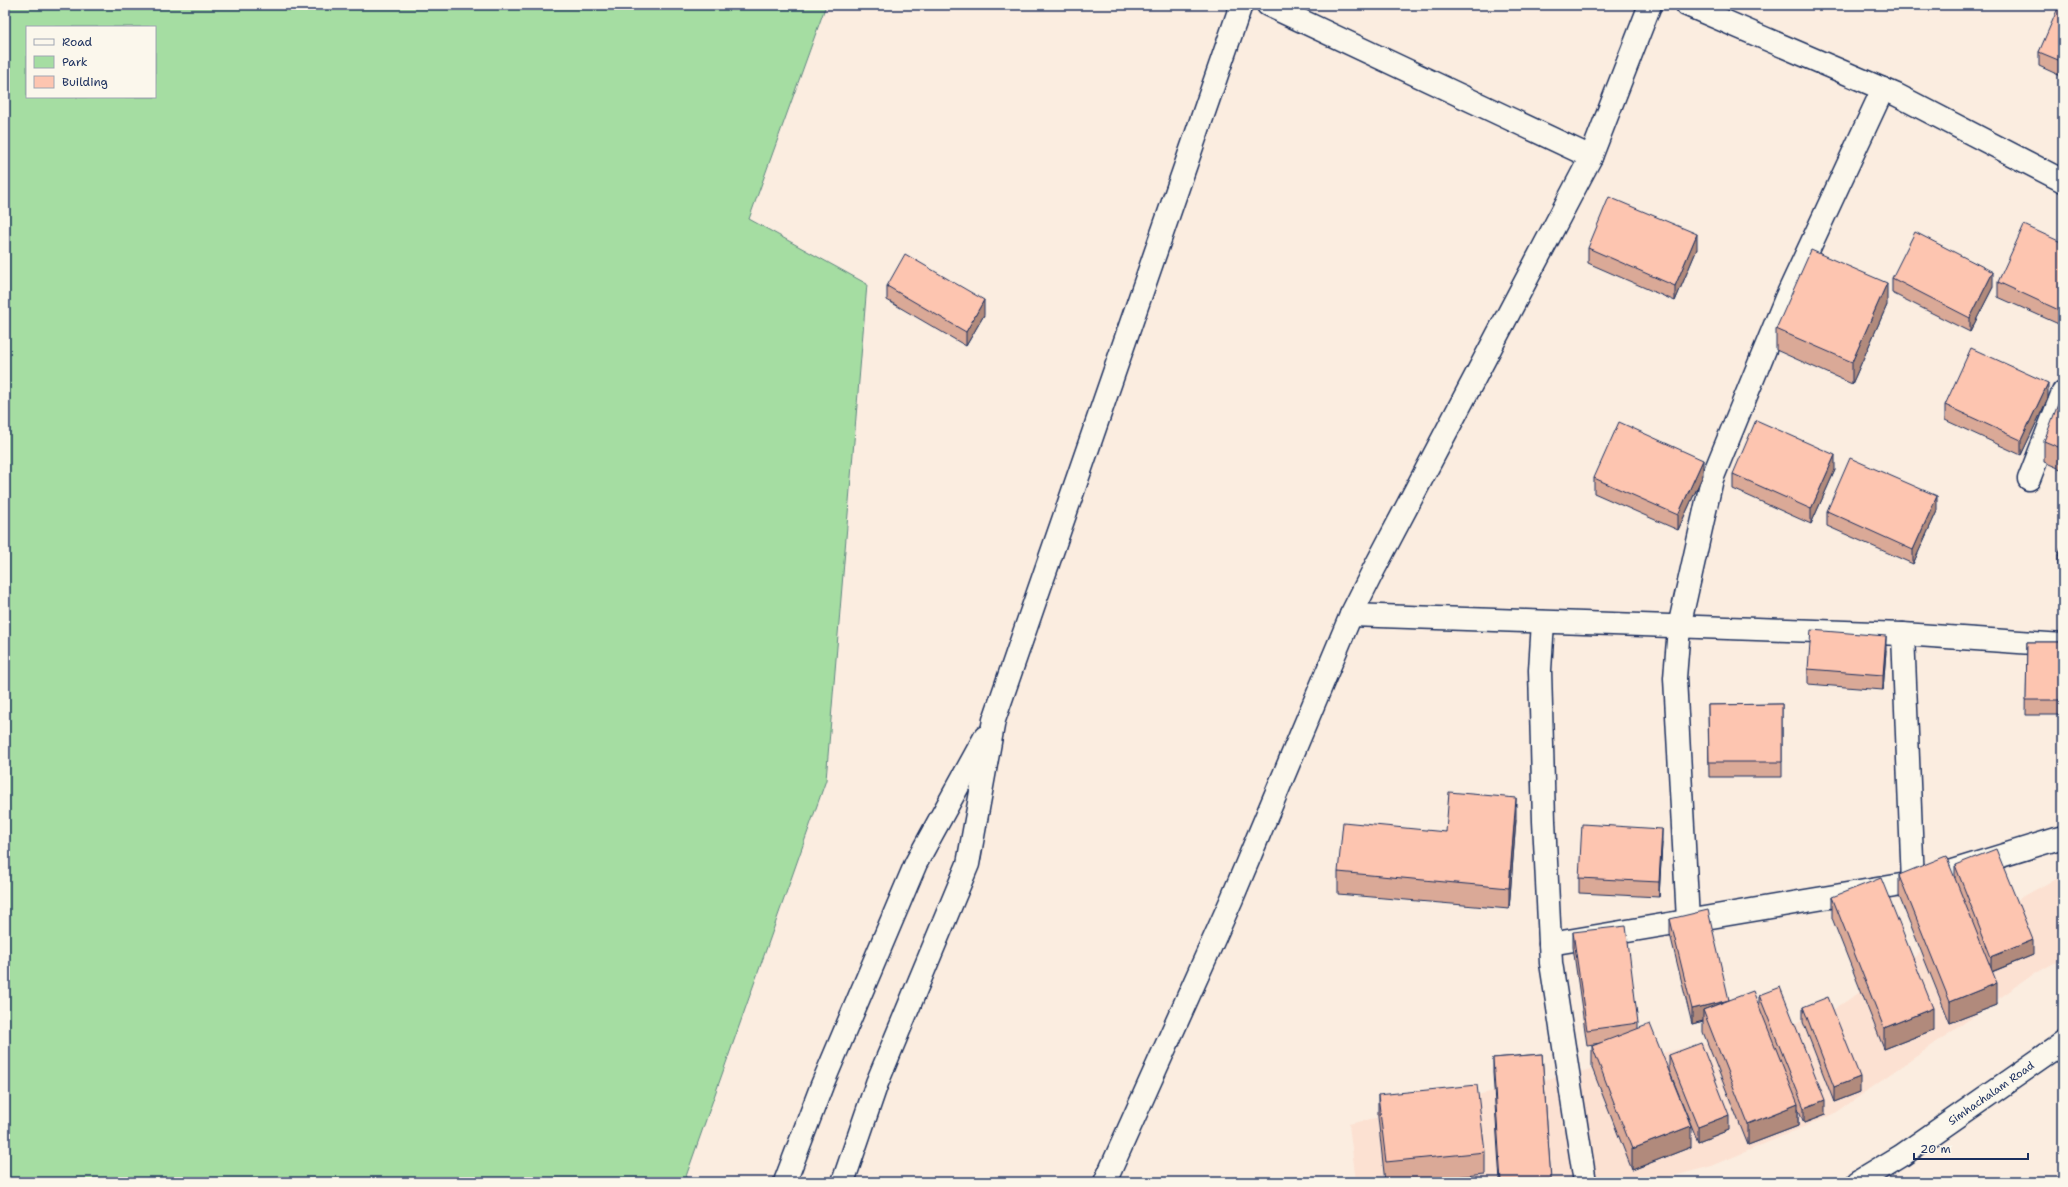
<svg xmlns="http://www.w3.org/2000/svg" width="2068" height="1187" font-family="'Shantell Sans',sans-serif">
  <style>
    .built { fill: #fce1d2 }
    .green { fill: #a5dda2; stroke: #608680; fill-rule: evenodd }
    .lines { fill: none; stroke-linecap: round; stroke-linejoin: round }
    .minor-casing { stroke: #1b2f5e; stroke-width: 25 }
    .tertiary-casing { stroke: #1b2f5e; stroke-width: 25 }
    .primary-casing { stroke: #1b2f5e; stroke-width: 25 }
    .minor { stroke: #fbf7ec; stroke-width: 22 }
    .tertiary { stroke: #fbf7ec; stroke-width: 22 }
    .primary { stroke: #fbf7ec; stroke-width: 22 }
    .wall { fill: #daa997; stroke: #1b2f5e }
    .shaded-wall { fill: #b18a7b; stroke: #1b2f5e }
    .building { fill: #fdc5b0; stroke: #1b2f5e }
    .labels { text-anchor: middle; stroke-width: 3.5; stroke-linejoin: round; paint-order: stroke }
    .street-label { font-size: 11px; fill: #1b2f5e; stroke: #fbf7ec }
  </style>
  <rect width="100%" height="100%" fill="#fbede0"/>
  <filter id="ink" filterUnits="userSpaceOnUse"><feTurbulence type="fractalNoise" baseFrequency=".025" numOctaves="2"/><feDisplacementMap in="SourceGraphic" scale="8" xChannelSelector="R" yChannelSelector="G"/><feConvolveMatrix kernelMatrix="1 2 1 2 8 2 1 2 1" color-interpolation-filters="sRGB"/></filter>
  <g filter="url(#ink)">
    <polygon class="built" points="2063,875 2063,958 2031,976 1834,1114 1712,1166 1650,1182 1356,1182 1349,1124 1822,1017 1929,947"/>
    <path class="green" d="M5,5H826L749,219L867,284L826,780L684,1182H5ZM27,27H155V97H27Z"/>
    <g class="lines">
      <defs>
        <g id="minor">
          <polyline points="1268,5 1591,157"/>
          <polyline points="1687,5 1897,95 2063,181"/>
          <polyline points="2029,479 2063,392"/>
          <polyline points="1351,615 1903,634 2063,645"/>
          <polyline points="1543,622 1540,670 1544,821 1551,963 1585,1182"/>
          <polyline points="1903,634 1913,883"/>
          <polyline points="1688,920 1675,678 1679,627 1712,479 1786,298 1883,89"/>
          <polyline points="1550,944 1913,883 2063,837"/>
          <polyline points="1105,1182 1231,901 1351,615 1373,571 1591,157 1650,5"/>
        </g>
        <g id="tertiary">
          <polyline points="785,1182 822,1085 916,863 985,737"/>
          <polyline points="843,1182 877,1083 968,864 994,720 1241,5"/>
        </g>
        <polyline id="primary" points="1858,1182 1901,1156 2063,1043"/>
      </defs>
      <use href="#minor" class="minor-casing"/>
      <use href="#tertiary" class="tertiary-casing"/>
      <use href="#primary" class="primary-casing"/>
      <use href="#minor" class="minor"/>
      <use href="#tertiary" class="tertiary"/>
      <use href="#primary" class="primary"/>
    </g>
    <g class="wall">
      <polygon points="2053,5 2063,5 2063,9"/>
      <polygon points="2063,10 2063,77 2039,66 2039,52"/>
      <polygon points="2063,243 2063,326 1998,297 1998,282"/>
      <polygon points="1588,248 1697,249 1675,301 1588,263"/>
      <polygon points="1892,278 1993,287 1970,332 1892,293"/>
      <polygon points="887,286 984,315 966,346 887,300"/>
      <polygon points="1887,305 1852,384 1776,350 1776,329"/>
      <polygon points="2048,398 2021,455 1945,420 1945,405"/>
      <polygon points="2063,400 2063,470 2044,462 2044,441"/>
      <polygon points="1835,470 1811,524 1733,489 1733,474"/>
      <polygon points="1703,475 1678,530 1594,493 1594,478"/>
      <polygon points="1827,511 1937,511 1913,564 1827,526"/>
      <polygon points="2063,543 2063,572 2058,570 2058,555"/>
      <polygon points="2027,642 2063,642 2063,715 2026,715"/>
      <polygon points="1886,651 1883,690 1808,684 1808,669"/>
      <polygon points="1782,704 1782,777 1709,777 1708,705"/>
      <polygon points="1516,820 1509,909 1338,894 1338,872 1446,832"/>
      <polygon points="1662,843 1659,897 1579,893 1579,878"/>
      <polygon points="1955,865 2033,955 1992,972 1997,1005 1950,1023 1899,896 1899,875 1955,878"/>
      <polygon points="1832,897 1933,1030 1884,1049 1832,918"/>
      <polygon points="1670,919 1729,1000 1759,1004 1759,995 1825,1115 1804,1123 1798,1108 1798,1126 1748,1145 1703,1032 1703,1021 1692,1024 1670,934"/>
      <polygon points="1573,932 1638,1023 1638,1028 1691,1147 1632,1170 1592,1068 1592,1046 1601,1043 1587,1045 1573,947"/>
      <polygon points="1803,1007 1860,1092 1834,1102 1803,1022"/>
      <polygon points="1542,1054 1551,1182 1500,1182 1493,1073 1493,1058"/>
      <polygon points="1669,1055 1729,1130 1698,1142 1669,1070"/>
      <polygon points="1378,1095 1485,1152 1485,1174 1403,1182 1385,1182 1378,1117"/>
    </g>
    <g class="shaded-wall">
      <polygon points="1697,234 1697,249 1675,301 1675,286"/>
      <polygon points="1993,272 1993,287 1970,332 1970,318"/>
      <polygon points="1887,283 1887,305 1852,384 1852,362"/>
      <polygon points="984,300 984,315 966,346 966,332"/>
      <polygon points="2048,383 2048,398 2021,455 2021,440"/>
      <polygon points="1835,455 1835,470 1811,524 1811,509"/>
      <polygon points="1703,460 1703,475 1678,530 1678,515"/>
      <polygon points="1937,496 1937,511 1913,564 1913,550"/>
      <polygon points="1886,636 1886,651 1883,690 1883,675"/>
      <polygon points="1516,798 1516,820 1509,909 1509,888"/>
      <polygon points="1662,829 1662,843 1659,897 1659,882"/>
      <polygon points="2033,940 2033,955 1991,972 1991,957"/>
      <polygon points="1997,983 1997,1005 1950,1023 1950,1002"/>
      <polygon points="1729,1000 1703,1010 1703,1021 1692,1024 1692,1009"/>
      <polygon points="1933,1008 1933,1030 1884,1049 1884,1028"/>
      <polygon points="1860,1077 1860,1092 1834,1102 1834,1087"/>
      <polygon points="1825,1100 1825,1115 1804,1123 1804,1108"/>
      <polygon points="1798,1104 1798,1126 1748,1145 1748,1124"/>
      <polygon points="1729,1115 1729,1130 1698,1142 1698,1127"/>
      <polygon points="1691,1126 1691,1147 1632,1170 1632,1149"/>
    </g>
    <g class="building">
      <polygon points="2058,8 2063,10 2063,62 2039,52"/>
      <polygon points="1609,197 1697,234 1675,286 1588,248"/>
      <polygon points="2024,225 2063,243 2063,312 1998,282"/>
      <polygon points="1915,232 1993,272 1970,318 1892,278"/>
      <polygon points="1811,250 1887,283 1852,362 1776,329"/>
      <polygon points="905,254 984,300 966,332 887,286"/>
      <polygon points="1971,348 2048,383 2021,440 1945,405"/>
      <polygon points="2060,399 2063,400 2063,449 2044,441"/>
      <polygon points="1756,420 1835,455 1811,509 1733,474"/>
      <polygon points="1619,422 1703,460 1678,515 1594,478"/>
      <polygon points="1850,458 1937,496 1913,550 1827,511"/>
      <polygon points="2063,543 2063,557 2058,555"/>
      <polygon points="1811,630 1886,636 1883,675 1808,669"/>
      <polygon points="2027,642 2063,642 2063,700 2026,700"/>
      <polygon points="1782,704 1782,762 1709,762 1708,705"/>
      <polygon points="1449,792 1516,798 1509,888 1338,872 1343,822 1446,832"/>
      <polygon points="1582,824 1662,829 1659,882 1579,878"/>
      <polygon points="1996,849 2033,940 1991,957 1955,865"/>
      <polygon points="1946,856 1997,983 1950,1002 1899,875"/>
      <polygon points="1881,878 1933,1008 1884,1028 1832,897"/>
      <polygon points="1708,910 1729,1000 1692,1009 1670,919"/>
      <polygon points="1626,926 1638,1023 1587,1030 1573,932"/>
      <polygon points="1780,987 1825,1100 1804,1108 1759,995"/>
      <polygon points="1753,991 1798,1104 1748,1124 1703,1010"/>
      <polygon points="1828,997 1860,1077 1834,1087 1803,1007"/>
      <polygon points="1650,1024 1691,1126 1632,1149 1592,1046"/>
      <polygon points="1701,1043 1729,1115 1698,1127 1669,1055"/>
      <polygon points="1542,1054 1551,1180 1529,1182 1501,1182 1493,1058"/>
      <polygon points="1477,1085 1485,1152 1386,1162 1378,1095"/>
    </g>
  </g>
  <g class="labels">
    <g class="street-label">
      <text transform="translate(1991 1093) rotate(-35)" y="4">Simhachalam Road</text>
    </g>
  </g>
  <rect width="2068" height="1187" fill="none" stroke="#fbf7ec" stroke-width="20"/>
  <rect x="10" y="10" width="2048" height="1167" fill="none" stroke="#1b2f5e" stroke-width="1.5" filter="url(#ink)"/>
  <rect x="26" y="26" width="130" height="72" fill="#fbf7ec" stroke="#a1a7b3"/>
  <rect x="34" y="39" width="20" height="6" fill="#fbf7ec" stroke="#a1a7b3"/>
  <text x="62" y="46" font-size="12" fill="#1b2f5e">Road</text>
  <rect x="34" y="56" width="20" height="12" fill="#a5dda2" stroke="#a1a7b3"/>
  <text x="62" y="66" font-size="12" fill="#1b2f5e">Park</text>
  <rect x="34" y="76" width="20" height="12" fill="#fdc5b0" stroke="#a1a7b3"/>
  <text x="62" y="86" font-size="12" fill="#1b2f5e">Building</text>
  <path d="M1914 1153v6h114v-6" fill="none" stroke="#1b2f5e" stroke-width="2"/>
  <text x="1920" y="1153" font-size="12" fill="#1b2f5e" stroke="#fbf7ec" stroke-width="3" paint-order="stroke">20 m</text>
</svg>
